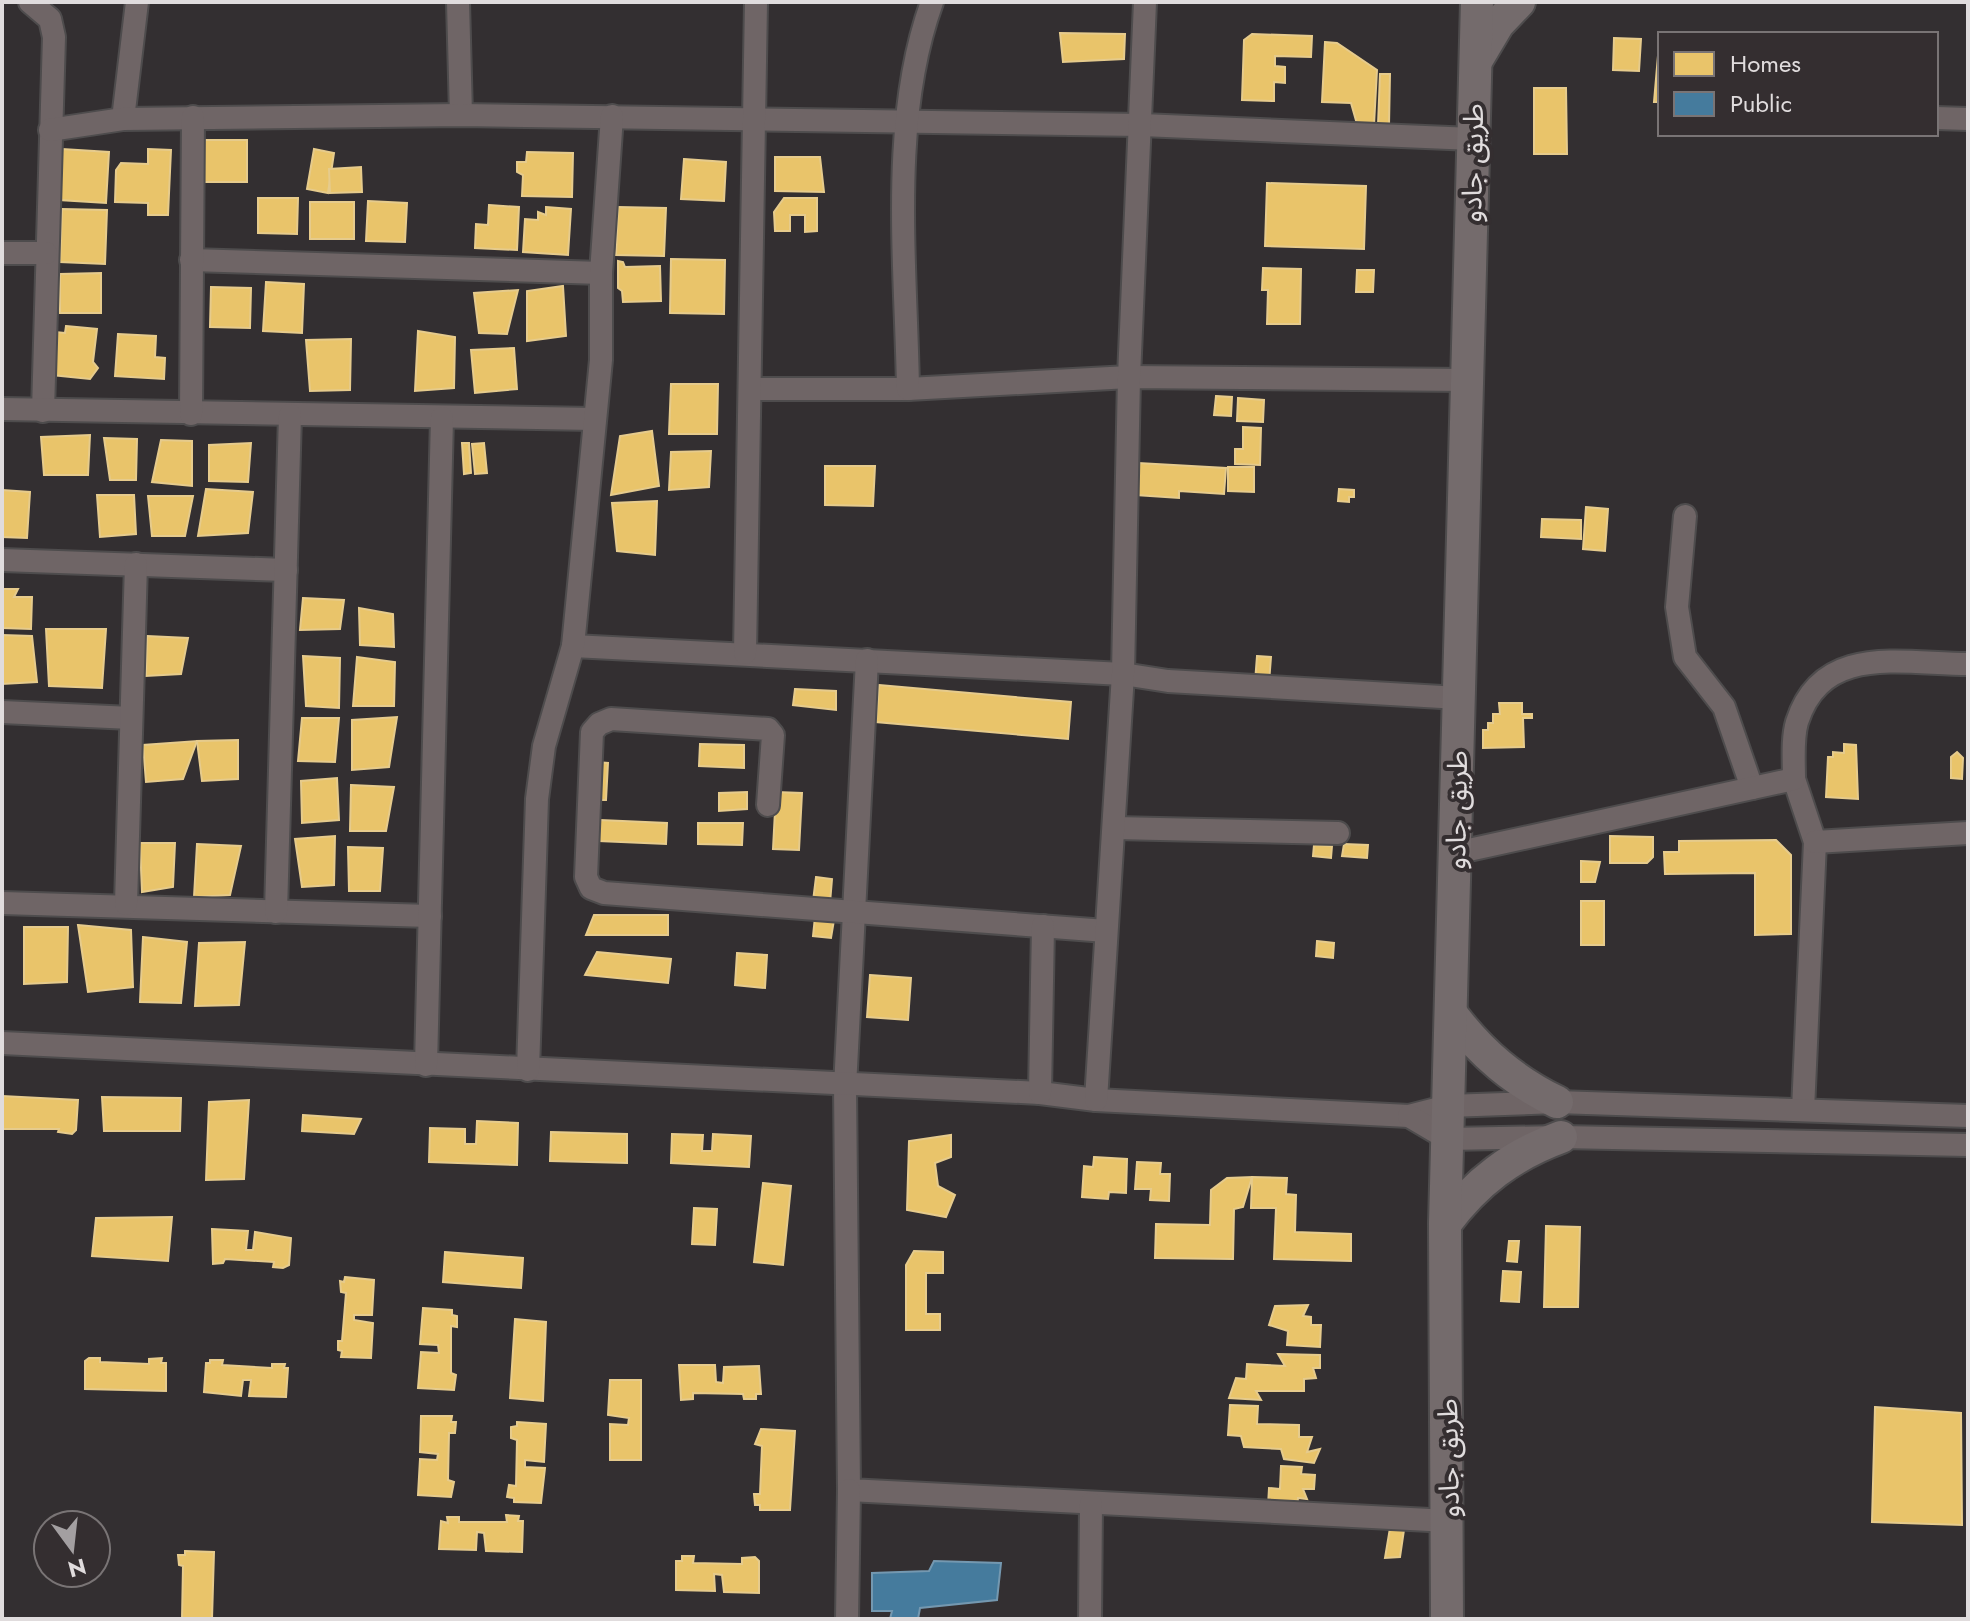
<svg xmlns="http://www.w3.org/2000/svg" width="1970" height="1621" font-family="Jost,'Noto Sans Arabic',sans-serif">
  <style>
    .homes { fill: #e9c46a; stroke: #e6cb8c; stroke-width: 2 }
    .public { fill: #457b9d; stroke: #7498b0; stroke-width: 2 }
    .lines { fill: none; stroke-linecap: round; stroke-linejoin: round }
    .minor-casing { stroke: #4e4c4d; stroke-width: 26 }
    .highway-casing { stroke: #4e4c4d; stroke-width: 36 }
    .minor { stroke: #6f6566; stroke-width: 22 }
    .highway { stroke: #746b6c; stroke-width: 32 }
    .labels { text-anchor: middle; stroke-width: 8; stroke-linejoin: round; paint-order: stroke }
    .street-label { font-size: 28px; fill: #e0dcdd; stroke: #342e30 }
  </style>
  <rect width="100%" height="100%" fill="#332f31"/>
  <g class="homes">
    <polygon points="1060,33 1125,34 1124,59 1063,62"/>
    <polygon points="1252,34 1312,36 1311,57 1275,56 1275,66 1285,67 1285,83 1274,82 1274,101 1242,100 1244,40"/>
    <polygon points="1614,38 1641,39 1639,71 1613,70"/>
    <polygon points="1325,42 1337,43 1377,70 1374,125 1357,124 1351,103 1322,102"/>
    <polygon points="1659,44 1660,44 1660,102 1654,102"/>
    <polygon points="1380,74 1390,74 1389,125 1378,125"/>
    <polygon points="1534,88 1566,88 1567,154 1534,154"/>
    <rect x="202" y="140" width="45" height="42"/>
    <polygon points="62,149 109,152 106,203 59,200"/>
    <polygon points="148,149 171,150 168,215 148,215 148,203 115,202 116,170 121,163 148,164"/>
    <polygon points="314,149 334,153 328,193 307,189"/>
    <polygon points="527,152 573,153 572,197 522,196 523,175 517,172 517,162 526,162"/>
    <polygon points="775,157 820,157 824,192 775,191"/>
    <polygon points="684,159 726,162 724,201 681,199"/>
    <polygon points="361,167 362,192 330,193 329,169"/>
    <polygon points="1267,183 1366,186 1364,249 1265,246"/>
    <polygon points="258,198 298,198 297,234 258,233"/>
    <polygon points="784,198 817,198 817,231 805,232 805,215 790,215 790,231 775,231 774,212"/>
    <polygon points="368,201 407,203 405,242 366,241"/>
    <rect x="310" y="202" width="44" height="37"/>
    <polygon points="489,205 519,207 517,250 475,248 476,224 488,225"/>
    <polygon points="546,207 571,209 568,255 523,252 525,219 538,220 538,212 546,215"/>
    <polygon points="618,207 666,208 664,256 616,255"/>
    <polygon points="62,209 107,210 105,264 60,262"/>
    <polygon points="671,259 725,260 724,314 670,313"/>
    <polygon points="618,261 623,262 625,267 660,266 661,301 623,302 622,291 618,288"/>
    <polygon points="1263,268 1301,269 1300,324 1267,324 1268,290 1262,290"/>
    <polygon points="1357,270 1374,270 1373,292 1356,292"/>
    <polygon points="101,273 101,313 60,313 60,274"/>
    <polygon points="266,282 304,284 302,333 263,331"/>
    <polygon points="563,286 566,336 527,341 527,291"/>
    <polygon points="211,287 251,288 250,328 210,327"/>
    <polygon points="518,290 507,334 479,333 474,293"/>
    <polygon points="66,326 97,329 93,362 98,368 90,379 52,375 56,332 65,333"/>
    <polygon points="418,331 455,337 454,388 415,391"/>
    <polygon points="118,334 156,336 155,357 165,358 164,379 115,376"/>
    <polygon points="351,339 350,390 310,391 306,340"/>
    <polygon points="514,348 517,389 475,393 471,350"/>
    <polygon points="671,384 718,384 717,434 669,434"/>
    <polygon points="1216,396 1232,397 1231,416 1214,415"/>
    <polygon points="1238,398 1264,400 1263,422 1237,421"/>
    <polygon points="1243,427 1261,428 1260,465 1235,464 1235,449 1243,449"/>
    <polygon points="652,431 659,486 611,495 620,436"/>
    <polygon points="90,435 88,475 44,475 41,437"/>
    <polygon points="104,438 137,439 136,480 110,480"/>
    <polygon points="161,440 192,441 192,486 152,482"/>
    <polygon points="251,443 248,482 209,481 209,445"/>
    <polygon points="462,443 469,443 471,473 464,474"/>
    <polygon points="484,443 487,473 475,474 472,444"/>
    <polygon points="711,451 709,487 669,490 671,452"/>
    <polygon points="1138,463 1226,468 1224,494 1179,491 1179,498 1136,495"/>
    <polygon points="825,466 875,466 873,506 825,505"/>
    <polygon points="1228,467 1254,467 1254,492 1228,491"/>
    <polygon points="206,489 253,492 248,533 198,536"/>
    <polygon points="1339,489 1354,490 1354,497 1349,497 1349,502 1338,501"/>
    <polygon points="2,490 30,492 27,538 2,537"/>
    <polygon points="97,495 134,495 136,534 100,537"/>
    <polygon points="148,496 193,496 185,536 152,536"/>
    <polygon points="657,501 655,555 617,551 612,503"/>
    <polygon points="1586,507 1608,509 1605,551 1583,549"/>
    <polygon points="1542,519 1581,520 1581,539 1541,537"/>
    <polygon points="2,589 18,589 14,597 32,597 31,629 2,628"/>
    <polygon points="303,598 344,600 340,629 300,630"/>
    <polygon points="359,608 393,614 394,647 360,645"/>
    <polygon points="46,629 106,629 102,688 49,686"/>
    <polygon points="2,635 32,636 37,682 2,684"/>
    <polygon points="147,636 188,638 181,674 146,676"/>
    <polygon points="303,656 340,658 339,708 306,706"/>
    <polygon points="1257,656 1271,657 1269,683 1255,682"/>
    <polygon points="357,657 395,662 394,706 353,706"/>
    <polygon points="879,685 1071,702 1068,739 876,722"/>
    <polygon points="795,689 836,691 836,710 793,705"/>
    <polygon points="1499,703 1522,703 1522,714 1532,714 1532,718 1523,718 1524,747 1483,748 1483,730 1488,730 1488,723 1493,723 1493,714 1500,714"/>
    <polygon points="397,717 389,767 352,770 352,720"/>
    <polygon points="302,718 339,718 335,762 298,761"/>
    <polygon points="238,740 238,779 202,781 197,741"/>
    <polygon points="197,741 183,779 146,782 143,745"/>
    <polygon points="700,744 744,745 744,768 699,766"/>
    <polygon points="1844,744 1856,745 1858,799 1826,797 1828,757 1833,757 1833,752 1844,753"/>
    <polygon points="1957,752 1963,758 1962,779 1951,778 1951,757"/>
    <polygon points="596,762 608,763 606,800 594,800"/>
    <polygon points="337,778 339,820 302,823 301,781"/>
    <polygon points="351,785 394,787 386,831 350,831"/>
    <polygon points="747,792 747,809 719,811 719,793"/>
    <polygon points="776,792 802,793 799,850 773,849"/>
    <polygon points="600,820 667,823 666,844 599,841"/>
    <polygon points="698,823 743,823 742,845 698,844"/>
    <polygon points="335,836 334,885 302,887 295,839"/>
    <polygon points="1610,836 1653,837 1653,857 1647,863 1610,863"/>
    <polygon points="1776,840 1791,855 1791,934 1755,935 1755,873 1665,874 1664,852 1679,852 1679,841"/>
    <polygon points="140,843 175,843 173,887 142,892"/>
    <polygon points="197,844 241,846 230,895 194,897"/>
    <polygon points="1344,844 1368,845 1367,858 1342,856"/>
    <polygon points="1314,845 1332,846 1331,858 1313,856"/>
    <polygon points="348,847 383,848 380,891 349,891"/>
    <polygon points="1581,861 1600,862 1595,882 1581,882"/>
    <polygon points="816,877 832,879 830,903 813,901"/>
    <rect x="1581" y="901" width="23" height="44"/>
    <polygon points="594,915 668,915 668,935 586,935"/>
    <polygon points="815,917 834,920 831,938 813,936"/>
    <polygon points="78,925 131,930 133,987 88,992"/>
    <polygon points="24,927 68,927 67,982 24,984"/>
    <polygon points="143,937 187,942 181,1003 140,1002"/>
    <polygon points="1317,941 1334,943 1333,958 1316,956"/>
    <polygon points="245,942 239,1005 195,1006 199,943"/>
    <polygon points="597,952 671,959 668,983 585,975"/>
    <polygon points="737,953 767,955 765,988 735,985"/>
    <polygon points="870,975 911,978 908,1020 867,1017"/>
    <polygon points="2,1096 78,1100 76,1130 72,1134 58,1132 59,1129 2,1129"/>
    <polygon points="102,1097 181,1098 180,1131 104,1131"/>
    <polygon points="249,1100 244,1179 206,1180 209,1102"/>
    <polygon points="303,1115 361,1119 354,1134 302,1131"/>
    <polygon points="477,1121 518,1123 517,1165 429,1162 430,1128 465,1129 465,1144 476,1144"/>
    <polygon points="551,1132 627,1134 627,1163 550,1161"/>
    <polygon points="672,1134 703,1135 702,1151 712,1151 713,1134 751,1136 749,1167 671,1163"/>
    <polygon points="951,1135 951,1157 935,1163 938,1186 955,1195 946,1217 907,1210 909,1141"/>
    <polygon points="1094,1157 1127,1159 1126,1193 1109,1192 1108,1199 1082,1197 1084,1166 1093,1167"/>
    <polygon points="1137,1162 1161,1163 1160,1174 1170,1174 1169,1201 1150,1200 1151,1189 1135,1189"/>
    <polygon points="1252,1177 1287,1178 1286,1194 1296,1195 1295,1232 1351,1234 1351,1261 1274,1259 1276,1208 1251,1208"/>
    <polygon points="1252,1177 1243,1207 1234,1209 1233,1259 1155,1258 1156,1224 1210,1225 1211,1190 1227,1178"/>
    <polygon points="763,1183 791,1186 783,1265 754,1262"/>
    <polygon points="694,1208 717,1209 715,1245 692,1244"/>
    <polygon points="172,1217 168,1261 92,1256 96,1218"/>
    <polygon points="1546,1226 1580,1227 1578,1307 1544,1307"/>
    <polygon points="212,1229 248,1231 246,1250 253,1250 255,1232 291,1238 289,1265 283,1268 273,1267 274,1262 225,1259 223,1263 213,1264"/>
    <polygon points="1509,1241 1519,1241 1517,1262 1507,1261"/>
    <polygon points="914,1251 943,1252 943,1273 926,1273 926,1314 940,1314 940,1330 906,1330 906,1265"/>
    <polygon points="445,1252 523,1258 521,1288 443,1282"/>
    <polygon points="1503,1271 1521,1272 1519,1302 1501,1301"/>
    <polygon points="345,1277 374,1280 372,1315 354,1315 354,1320 373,1323 371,1358 341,1357 342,1351 338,1350 338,1341 342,1341 346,1293 341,1292 340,1281 344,1282"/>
    <polygon points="1308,1305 1303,1316 1311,1317 1311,1325 1321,1325 1320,1347 1287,1345 1288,1331 1269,1325 1275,1306"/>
    <polygon points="423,1308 452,1310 452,1315 457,1316 457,1327 451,1326 451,1373 456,1375 454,1390 418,1388 421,1352 439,1353 438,1345 420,1344"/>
    <polygon points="515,1319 546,1322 543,1401 510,1398"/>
    <polygon points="1278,1354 1320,1355 1320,1368 1313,1368 1316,1378 1304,1379 1304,1391 1256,1391 1261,1400 1229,1398 1236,1378 1246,1379 1247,1364 1285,1366"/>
    <polygon points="89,1358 100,1358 100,1362 149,1364 149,1359 162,1358 161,1363 166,1363 166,1391 85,1389 85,1361"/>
    <polygon points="210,1360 223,1360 222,1365 272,1368 272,1364 285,1364 284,1368 288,1368 286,1397 249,1396 251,1380 243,1380 241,1396 204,1392 206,1363 210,1363"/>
    <polygon points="679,1365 715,1365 716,1382 723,1383 724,1367 759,1366 761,1394 756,1394 756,1399 744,1399 743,1394 693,1393 693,1399 681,1400"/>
    <polygon points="610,1380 641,1380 641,1460 610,1460 610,1424 628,1425 629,1418 608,1415"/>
    <polygon points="1230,1405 1258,1406 1257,1424 1299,1425 1299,1437 1312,1437 1307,1452 1320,1449 1314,1463 1284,1459 1281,1449 1244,1447 1241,1436 1228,1435"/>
    <polygon points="1875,1407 1961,1413 1962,1525 1872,1522"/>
    <polygon points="421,1416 452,1416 451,1422 456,1422 455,1433 449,1433 448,1480 454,1482 451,1497 418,1495 420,1459 437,1460 438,1454 420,1452"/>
    <polygon points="517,1422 546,1424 544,1462 525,1460 525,1467 545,1468 541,1503 514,1502 514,1498 507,1497 509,1485 516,1486 517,1440 511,1438 511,1427 517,1426"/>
    <polygon points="761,1429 795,1431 790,1510 760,1510 760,1505 755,1505 754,1494 760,1494 762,1446 755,1444"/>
    <polygon points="1281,1466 1302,1467 1301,1474 1315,1475 1314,1489 1303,1489 1307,1499 1298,1498 1297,1508 1268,1506 1269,1488 1280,1489"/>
    <polygon points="506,1515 519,1516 518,1521 523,1521 522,1552 486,1551 484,1533 477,1532 476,1550 439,1549 441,1521 448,1523 447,1517 459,1517 459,1522 507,1522"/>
    <polygon points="1391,1522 1405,1523 1400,1557 1385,1558"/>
    <polygon points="185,1551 214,1552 212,1619 182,1619 183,1566 179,1565 178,1555 185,1555"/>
    <polygon points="682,1556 694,1556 693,1563 742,1564 742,1558 755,1557 759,1561 759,1593 724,1592 722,1575 714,1574 715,1591 676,1590 676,1561 682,1561"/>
  </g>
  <polygon class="public" points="934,1561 1001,1563 997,1600 920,1608 918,1619 890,1619 892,1611 872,1611 872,1573 929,1571"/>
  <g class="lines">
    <defs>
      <g id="minor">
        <polyline points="30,2 50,19 54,37 43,411"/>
        <polyline points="458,2 461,115"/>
        <polyline points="1936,118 1968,119"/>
        <polyline points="123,119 137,2"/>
        <polyline points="50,130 123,119 461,115 1142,125 1473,139"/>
        <polyline points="2,253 46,253"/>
        <polyline points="191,260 601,273"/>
        <polyline points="752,389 908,389 1129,377 1467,380"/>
        <path d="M908,389C906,264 889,120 932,2"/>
        <polyline points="2,409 594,419"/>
        <polyline points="191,414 193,117"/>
        <polyline points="1685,516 1677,607 1685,657 1724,707 1752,788"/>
        <polyline points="2,560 286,570"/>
        <polyline points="573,646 1123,674 1168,681 1459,698"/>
        <polyline points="745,653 756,2"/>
        <polyline points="867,660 845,1087 849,1490 1449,1521"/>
        <polyline points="2,712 131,718"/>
        <polyline points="1794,779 1815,842 1803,1110"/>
        <polyline points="768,805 773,735 768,729 611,719 599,724 592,732 586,877 591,888 604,893 1106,931"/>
        <polyline points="1115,828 1338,833"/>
        <polyline points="1815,842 1968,833"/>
        <path d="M1455,853L1794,779C1794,761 1792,739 1797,722C1822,643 1901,664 1968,664"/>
        <polyline points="2,903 430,916"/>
        <polyline points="126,904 136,564"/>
        <polyline points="276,912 290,415"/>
        <polyline points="2,1043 1040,1093 1096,1100 1409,1116 1448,1106 1557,1102 1968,1116"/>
        <polyline points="426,1065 442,418"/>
        <polyline points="528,1070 537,799 544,746 573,646 601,360 601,273 612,116"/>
        <polyline points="1040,1093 1043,926"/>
        <polyline points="1096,1100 1123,674 1129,377 1145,2"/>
        <polyline points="1409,1116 1448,1139 1561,1137 1968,1145"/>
        <polyline points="847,1619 849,1490"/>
        <polyline points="1090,1619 1091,1504"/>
      </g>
      <g id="highway">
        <polyline points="1476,61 1498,24 1519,2"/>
        <path d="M1453,1016C1482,1054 1514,1081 1557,1102"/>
        <path d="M1445,1224C1476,1182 1512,1155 1561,1137"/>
        <polyline points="1447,1619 1445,1224 1477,2"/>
      </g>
    </defs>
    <use href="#minor" class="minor-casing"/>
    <use href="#highway" class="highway-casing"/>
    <use href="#minor" class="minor"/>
    <use href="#highway" class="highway"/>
  </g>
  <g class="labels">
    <g class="street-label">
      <text transform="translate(1472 163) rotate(-89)" y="10">طريق جادو</text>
      <text transform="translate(1456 810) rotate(-89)" y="10">طريق جادو</text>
      <text transform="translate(1448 1458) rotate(-91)" y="10">طريق جادو</text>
    </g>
  </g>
  <rect width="1970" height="1621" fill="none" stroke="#e0dcdd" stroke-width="8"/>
  <rect x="1658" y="32" width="280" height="104" fill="#342e30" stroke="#797475" stroke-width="2"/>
  <rect x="1674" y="52" width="40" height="24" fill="#e9c46a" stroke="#797475" stroke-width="2"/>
  <text x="1730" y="72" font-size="24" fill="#e0dcdd">Homes</text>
  <rect x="1674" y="92" width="40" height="24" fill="#457b9d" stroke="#797475" stroke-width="2"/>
  <text x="1730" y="112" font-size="24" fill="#e0dcdd">Public</text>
  <g transform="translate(72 1549) rotate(165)"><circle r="38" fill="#342e30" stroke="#797475" stroke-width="2"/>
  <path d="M0-6L14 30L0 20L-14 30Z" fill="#a39fa1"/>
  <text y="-12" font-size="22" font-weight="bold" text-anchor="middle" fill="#e0dcdd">N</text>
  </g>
</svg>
